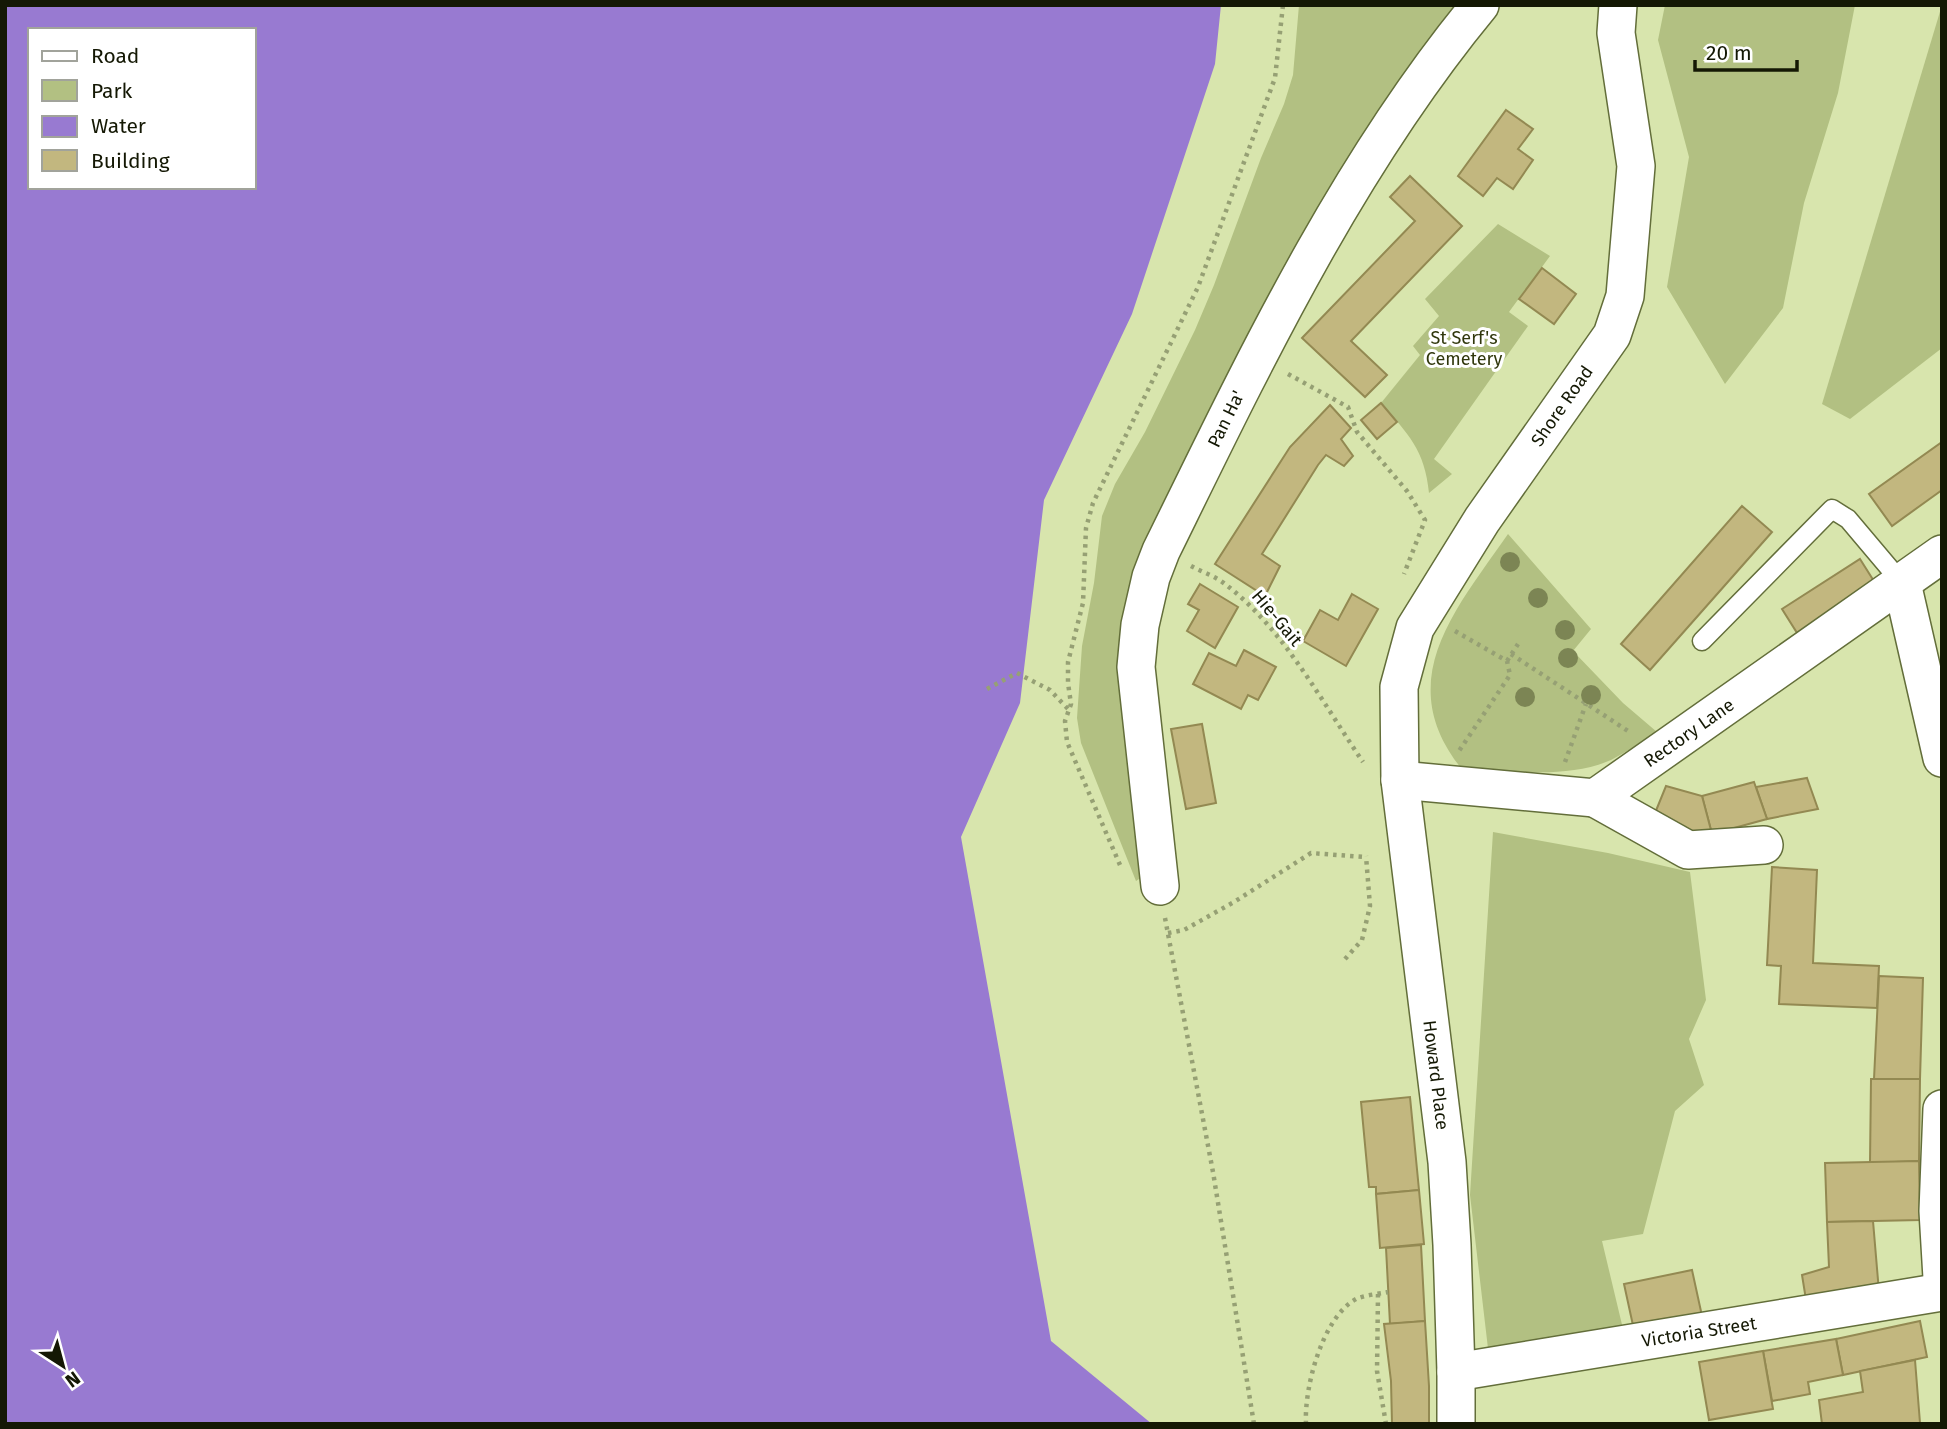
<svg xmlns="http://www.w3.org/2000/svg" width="1947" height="1429" font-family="'Fira Sans',sans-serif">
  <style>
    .green { fill: #b2c082 }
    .water { fill: #987ad1; fill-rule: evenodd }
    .building { fill: #c2b77f; stroke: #938952; stroke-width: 2 }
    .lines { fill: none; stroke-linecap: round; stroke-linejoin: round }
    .lane-casing { stroke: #636e3a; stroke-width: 21 }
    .street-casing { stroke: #636e3a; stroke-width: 40 }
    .path { stroke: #96a074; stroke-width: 4.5; stroke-dasharray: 3.5 5; stroke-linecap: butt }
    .lane { stroke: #fff; stroke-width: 18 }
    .street { stroke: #fff; stroke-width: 37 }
    .tree { fill: #7c8554 }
    .labels { text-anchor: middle; stroke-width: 6; stroke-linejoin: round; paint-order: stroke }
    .park-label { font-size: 18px; fill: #30370c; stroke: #fff }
    .street-label { font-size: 18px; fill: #141804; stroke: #fff }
  </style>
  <rect width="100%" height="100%" fill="#d8e5ad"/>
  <g class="green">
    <polygon points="1299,5 1459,5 1150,538 1145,875 1136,881 1081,743 1077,718 1082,646 1094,583 1102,516 1115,484 1145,432 1195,330 1214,285 1261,158 1284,104 1293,75"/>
    <polygon points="1665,5 1855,5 1838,93 1804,203 1783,308 1725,384 1667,287 1689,157 1658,40"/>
    <polygon points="1942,5 1942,348 1850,419 1822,404"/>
    <path d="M1498,224L1550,256L1509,312L1528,326L1434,459L1452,474L1429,493C1425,450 1408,434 1381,403L1420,355L1413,346L1439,316L1425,299Z"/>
    <path d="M1508,534L1591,629L1573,651L1623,703L1657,732C1642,741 1627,752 1611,760C1566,780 1508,770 1461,768C1391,680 1457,608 1508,534Z"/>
    <polygon points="1493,832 1608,853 1690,872 1706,1000 1689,1039 1704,1085 1675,1111 1643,1234 1602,1241 1624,1333 1489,1357 1470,1195"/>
  </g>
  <path class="water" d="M5,5H1221L1215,64L1132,314L1044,500L1020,703L961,837L1051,1341L1152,1424H5ZM30,30H254V187H30Z"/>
  <g class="building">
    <polygon points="1506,110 1533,129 1518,149 1533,160 1513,189 1497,178 1483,196 1458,176"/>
    <polygon points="1410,176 1462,226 1351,341 1387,375 1365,397 1302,338 1415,221 1390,197"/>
    <polygon points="1542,268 1576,294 1554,324 1519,299"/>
    <polygon points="1381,403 1397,422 1377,439 1361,420"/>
    <polygon points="1330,405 1351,428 1341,439 1353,456 1344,466 1326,455 1318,465 1262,554 1280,566 1265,596 1215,564 1290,447"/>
    <polygon points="1942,442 1942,490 1892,526 1869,494"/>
    <polygon points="1742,506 1772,532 1650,670 1621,644"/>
    <polygon points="1860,559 1877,586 1799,636 1782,609"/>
    <polygon points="1200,584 1238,607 1215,648 1187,631 1199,610 1188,604"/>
    <polygon points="1352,594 1378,609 1346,666 1303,641 1320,610 1338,620"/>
    <polygon points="1244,650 1276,667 1258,700 1248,695 1241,709 1193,684 1209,653 1236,666"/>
    <polygon points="1202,724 1216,803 1186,809 1171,729"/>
    <polygon points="1807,778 1818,809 1767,819 1756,787"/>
    <polygon points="1754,782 1767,819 1712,834 1702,796"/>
    <polygon points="1666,786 1702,796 1712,834 1691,834 1653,818"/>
    <polygon points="1772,867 1817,870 1813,963 1879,966 1877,1008 1779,1004 1781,966 1767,965"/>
    <polygon points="1879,976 1923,978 1920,1079 1874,1079"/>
    <polygon points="1871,1079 1920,1079 1919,1161 1870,1163"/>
    <polygon points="1410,1097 1419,1190 1376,1194 1376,1187 1369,1187 1361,1102"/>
    <polygon points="1919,1161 1920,1220 1827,1222 1825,1163"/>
    <polygon points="1419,1190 1424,1244 1380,1248 1376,1194"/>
    <polygon points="1873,1221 1879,1292 1807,1306 1802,1275 1829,1267 1827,1222"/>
    <polygon points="1421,1245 1425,1321 1390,1324 1386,1248"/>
    <polygon points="1692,1270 1702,1316 1634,1330 1624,1284"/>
    <polygon points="1425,1321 1429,1386 1429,1424 1392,1424 1391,1381 1384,1324"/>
    <polygon points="1920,1321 1927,1357 1843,1375 1836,1339"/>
    <polygon points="1836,1339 1843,1375 1808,1382 1810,1394 1772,1401 1763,1351"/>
    <polygon points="1763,1351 1773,1409 1709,1420 1699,1362"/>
    <polygon points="1915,1360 1920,1423 1822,1424 1819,1400 1863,1392 1860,1371"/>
  </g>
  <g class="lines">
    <defs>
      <polyline id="lane" points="1702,641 1832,509 1848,519 1902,583"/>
      <g id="street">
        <polyline points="1902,583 1942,758"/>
        <polyline points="1400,780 1595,798 1942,554"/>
        <polyline points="1595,798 1688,850 1764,845"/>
        <path d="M1160,886L1136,667L1140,625L1151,577L1161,551C1253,364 1346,167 1480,5"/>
        <polyline points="1942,1109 1938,1211 1942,1278"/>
        <polyline points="1456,1372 1942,1292"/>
        <polyline points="1456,1424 1456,1372 1452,1245 1447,1162 1400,780 1399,687 1415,628 1482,520 1612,335 1625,296 1636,166 1616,33 1618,5"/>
      </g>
    </defs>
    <use href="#lane" class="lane-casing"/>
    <use href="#street" class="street-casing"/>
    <g class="path">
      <polyline points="1288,374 1348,407 1357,432 1407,491 1425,520 1404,574"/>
      <path d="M1191,566C1202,572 1215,576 1225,584C1283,628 1322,702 1363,762"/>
      <polyline points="1455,631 1507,661 1510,675 1459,751"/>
      <polyline points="1511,654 1628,731"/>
      <polyline points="1507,661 1518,644"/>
      <polyline points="987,689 1017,673 1050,690 1069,710"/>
      <polyline points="1565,762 1586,704"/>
      <polyline points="1120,865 1067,742 1065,721 1071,704 1068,683 1068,662 1083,603 1086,528 1093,503 1198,287 1275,78 1283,5"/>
      <polyline points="1165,918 1213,1172 1254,1424"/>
      <polyline points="1168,933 1184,930 1234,902 1311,853 1365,857"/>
      <polyline points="1345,959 1362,940 1370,906 1366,856"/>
      <polyline points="1378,1294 1377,1371 1386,1424"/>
      <path d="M1306,1424C1304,1388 1322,1318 1356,1299C1365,1295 1378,1294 1388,1292"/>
    </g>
    <use href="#lane" class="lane"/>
    <use href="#street" class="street"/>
  </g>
  <g class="tree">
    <circle cx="1510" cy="562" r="10"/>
    <circle cx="1538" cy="598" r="10"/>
    <circle cx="1565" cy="630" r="10"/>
    <circle cx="1568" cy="658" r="10"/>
    <circle cx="1591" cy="695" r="10"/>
    <circle cx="1525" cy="697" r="10"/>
  </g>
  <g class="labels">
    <g class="park-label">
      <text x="1464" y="344">St Serf's<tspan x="1464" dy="21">Cemetery</tspan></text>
    </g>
    <g class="street-label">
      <text transform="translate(1562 406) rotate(-55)" y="6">Shore Road</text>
      <text transform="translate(1226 419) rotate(-64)" y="6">Pan Ha'</text>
      <text transform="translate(1277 618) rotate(50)" y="6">Hie-Gait</text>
      <text transform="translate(1689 733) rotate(-35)" y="6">Rectory Lane</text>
      <text transform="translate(1436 1075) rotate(83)" y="6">Howard Place</text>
      <text transform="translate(1699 1332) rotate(-9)" y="6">Victoria Street</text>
    </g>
  </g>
  <rect width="1947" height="1429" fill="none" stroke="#141804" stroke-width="14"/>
  <rect x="28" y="28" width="228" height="161" fill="#ffffff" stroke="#a1a39b" stroke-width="2"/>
  <rect x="42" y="51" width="35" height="10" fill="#ffffff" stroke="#a1a39b" stroke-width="2"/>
  <text x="91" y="63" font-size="21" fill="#141804">Road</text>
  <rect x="42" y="80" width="35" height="21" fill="#b2c082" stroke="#a1a39b" stroke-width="2"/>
  <text x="91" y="98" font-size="21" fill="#141804">Park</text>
  <rect x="42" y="116" width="35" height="21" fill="#987ad1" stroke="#a1a39b" stroke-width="2"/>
  <text x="91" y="133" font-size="21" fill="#141804">Water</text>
  <rect x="42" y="150" width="35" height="21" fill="#c2b77f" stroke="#a1a39b" stroke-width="2"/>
  <text x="91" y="168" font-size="21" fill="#141804">Building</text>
  <g transform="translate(63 1366) rotate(144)" stroke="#ffffff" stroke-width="5" paint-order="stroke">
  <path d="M0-5L12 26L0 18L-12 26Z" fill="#141804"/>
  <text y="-10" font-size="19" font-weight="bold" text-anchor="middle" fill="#141804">N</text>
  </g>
  <path d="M1695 60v10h102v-10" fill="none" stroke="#141804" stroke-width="3.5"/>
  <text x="1706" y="60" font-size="21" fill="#141804" stroke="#ffffff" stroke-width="5" paint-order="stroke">20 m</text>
</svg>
